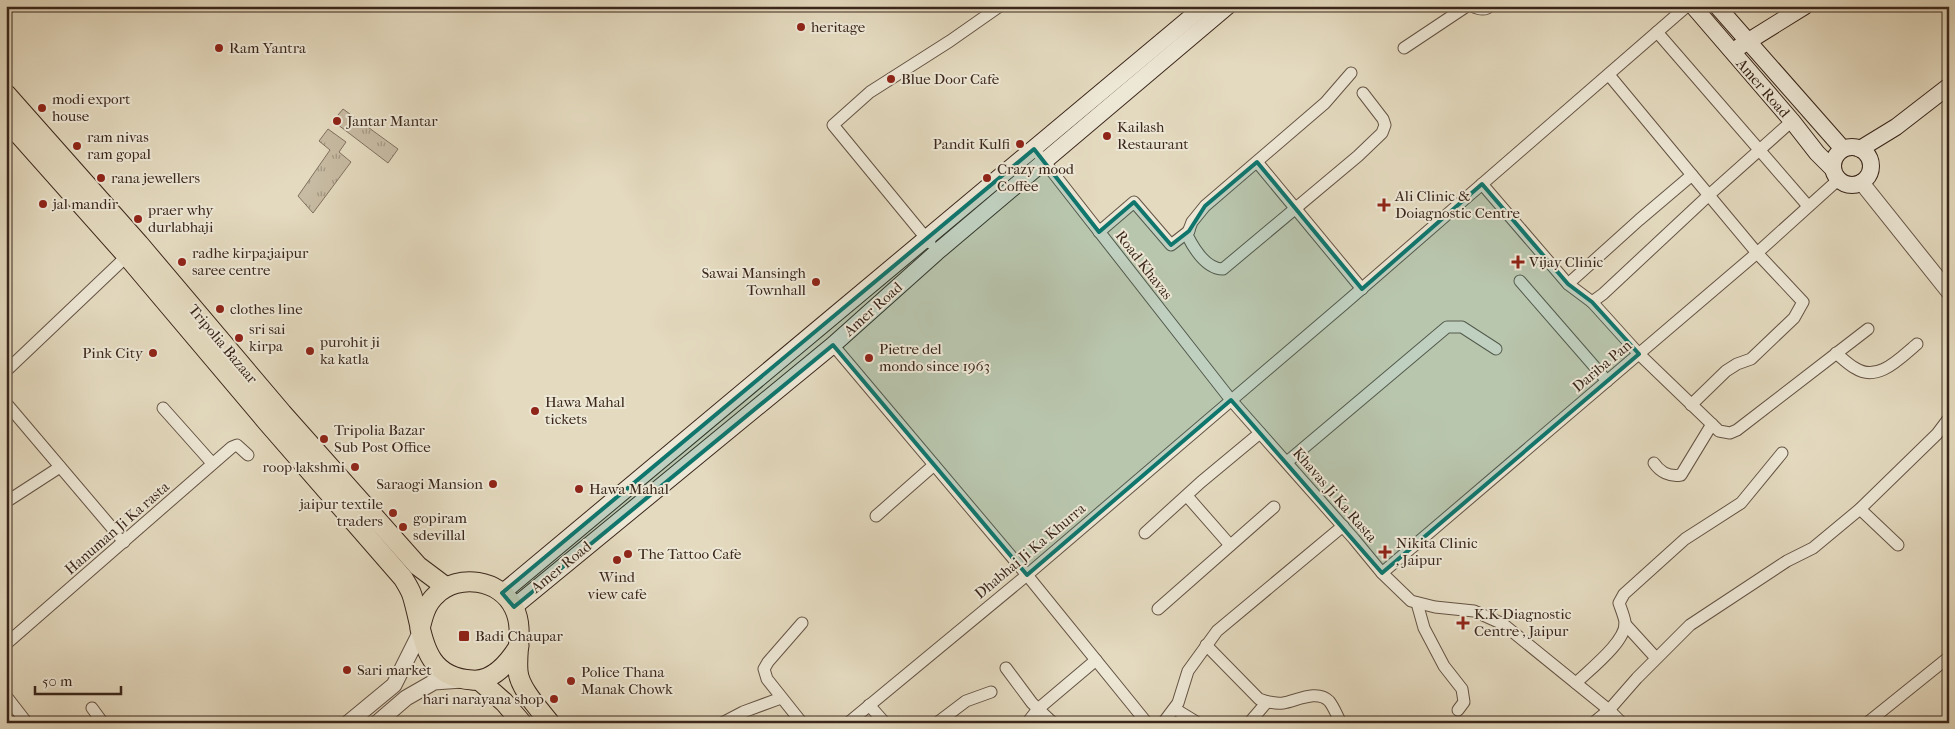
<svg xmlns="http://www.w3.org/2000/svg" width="1955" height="729" font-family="'IM FELL French Canon',serif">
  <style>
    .grass { fill: url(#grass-tufts); stroke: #80705f }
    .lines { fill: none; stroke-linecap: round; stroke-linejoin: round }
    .minor-casing { stroke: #645344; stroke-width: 13 }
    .tertiary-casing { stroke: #645344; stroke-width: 17 }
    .secondary-casing { stroke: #3a261b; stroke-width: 18 }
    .primary-casing { stroke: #3a261b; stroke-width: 21 }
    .minor { stroke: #ede7d5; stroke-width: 11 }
    .tertiary { stroke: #ede7d5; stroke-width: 15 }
    .secondary { stroke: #ede7d5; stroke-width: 16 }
    .primary { stroke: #e4dabf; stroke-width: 19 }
    .marked { fill: #0f766e; fill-opacity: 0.2; stroke: #0f766e; stroke-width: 4; stroke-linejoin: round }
    .poi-dot { fill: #8f2418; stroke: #ede7d5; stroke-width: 2 }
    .labels { text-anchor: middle; stroke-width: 4; stroke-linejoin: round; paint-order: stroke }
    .poi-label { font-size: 15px; fill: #3a261b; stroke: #ede7d5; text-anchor: start }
    .street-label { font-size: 15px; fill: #3a261b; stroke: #ede7d5 }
  </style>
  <defs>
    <pattern id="grass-tufts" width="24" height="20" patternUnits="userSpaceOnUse" patternTransform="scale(1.25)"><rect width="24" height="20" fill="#c7bba3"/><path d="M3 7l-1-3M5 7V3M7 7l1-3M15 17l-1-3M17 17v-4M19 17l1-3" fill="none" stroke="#a39884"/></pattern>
  </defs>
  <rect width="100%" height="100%" fill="#e4dabf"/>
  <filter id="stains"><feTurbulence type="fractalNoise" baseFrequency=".004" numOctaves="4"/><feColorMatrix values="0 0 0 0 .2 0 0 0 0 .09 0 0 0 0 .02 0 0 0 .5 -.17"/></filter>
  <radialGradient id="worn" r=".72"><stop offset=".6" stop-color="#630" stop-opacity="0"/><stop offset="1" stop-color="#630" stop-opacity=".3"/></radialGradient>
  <g class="grass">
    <polygon points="343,109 398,149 388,163 333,121"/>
    <polygon points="328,129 346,142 339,152 351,162 313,213 298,196 330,150 319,141"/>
  </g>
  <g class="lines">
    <defs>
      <g id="minor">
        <path d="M1472,6C1478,9 1485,11 1490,6"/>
        <polyline points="1657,32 1808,206"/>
        <polyline points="1404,48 1467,6"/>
        <path d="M1351,73L1325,103L1205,206L1192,222L1187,235C1194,249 1206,269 1223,269L1358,156L1382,133L1385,125L1383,119L1363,93"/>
        <polyline points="1609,75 1692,175"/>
        <polyline points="1040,156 1231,400 1354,539 1382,573 1411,601 1435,607 1474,611 1503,624 1609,710 1622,723"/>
        <polyline points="1257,162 1362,289"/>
        <polyline points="1482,184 1568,284 1592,302 1603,294 1709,195 1792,121"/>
        <polyline points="1099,232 1134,202 1171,245 1189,231"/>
        <polyline points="930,243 833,125 870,92 950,41 1000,6"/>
        <polyline points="1520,281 1607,381"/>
        <polyline points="1568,284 1639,220 1692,175 1757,253 1803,302 1794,318 1751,359 1737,364 1726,371 1691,405"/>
        <polyline points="1592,302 1639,354 1719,431 1730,433 1737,430 1868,329"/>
        <polyline points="833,345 1027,575 1147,723"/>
        <path d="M1836,353C1842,358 1848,364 1855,368C1878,383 1900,358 1917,344"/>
        <polyline points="6,371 127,256"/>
        <polyline points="6,403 124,542"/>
        <polyline points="163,408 212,463"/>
        <polyline points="1287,462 1447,327 1462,327 1496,349"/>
        <path d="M1654,463C1660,472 1670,477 1681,475L1712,424"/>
        <polyline points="1187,496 1230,545"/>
        <polyline points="6,502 60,467"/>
        <polyline points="1860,509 1898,545"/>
        <polyline points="876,516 934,465"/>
        <polyline points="1145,533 1201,482 1260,433"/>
        <polyline points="1382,573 1757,253 1839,179"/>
        <polyline points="1417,603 1424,628 1444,666 1462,689 1464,702 1458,710"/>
        <polyline points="1158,609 1274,507"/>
        <polyline points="802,623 768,662 764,669 767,679 802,723"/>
        <polyline points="1625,624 1656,658"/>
        <polyline points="6,644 232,447 237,445 248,455"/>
        <path d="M1206,645L1259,699C1267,702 1274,704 1283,703C1296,701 1317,689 1329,701C1334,707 1337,716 1341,723"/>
        <polyline points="1006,668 1032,703 1053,723"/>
        <path d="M1576,683C1589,670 1627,641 1625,622C1624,616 1621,609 1619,603L1624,594L1685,539L1741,503L1782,453"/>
        <polyline points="6,696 27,723"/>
        <polyline points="869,705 885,723"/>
        <polyline points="92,708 103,723"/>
        <polyline points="1175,709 1198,723"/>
        <polyline points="722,723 743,712 781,698"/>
        <polyline points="848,723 1027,575 1344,304 1687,6"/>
        <polyline points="937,723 966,701 991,692"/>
        <polyline points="1027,723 1038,709 1096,660"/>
        <polyline points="1163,723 1178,703 1188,671 1217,631 1343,526"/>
        <polyline points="1249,723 1267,702"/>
        <polyline points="1593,723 1609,710 1637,678 1690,625 1787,561 1813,548 1860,509 1937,434 1949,418"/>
        <polyline points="1867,723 1949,657"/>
      </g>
      <g id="tertiary">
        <polyline points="1861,182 1949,292"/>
        <polyline points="348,723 394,685 421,631"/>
        <polyline points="377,723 406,698 434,682 462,680"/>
      </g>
      <g id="secondary">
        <polyline points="1693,6 1792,121 1817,153 1833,169"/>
        <polyline points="1717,6 1843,149"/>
        <polyline points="1739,47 1805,6"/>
        <circle cx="1852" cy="166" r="19"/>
        <polyline points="1860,149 1896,127 1949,86"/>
        <polyline points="502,593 1204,6"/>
        <polyline points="514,607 833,345 937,252 1228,6"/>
      </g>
      <g id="primary">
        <polyline points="6,94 139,244 282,413 418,566 446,587"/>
        <path d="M6,120L127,256L268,423L403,578C406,583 410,589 412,595C424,633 421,677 472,680C493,682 509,662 519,646"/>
        <path d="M420,629C423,616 426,604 436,595C458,573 500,579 514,608C524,628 516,650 518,671C519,688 540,710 550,723"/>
        <polyline points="480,681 504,702 522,723"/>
      </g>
    </defs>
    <use href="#minor" class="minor-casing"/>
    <use href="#tertiary" class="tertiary-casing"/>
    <use href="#secondary" class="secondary-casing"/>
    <use href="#primary" class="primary-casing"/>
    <use href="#minor" class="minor"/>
    <use href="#tertiary" class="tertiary"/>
    <use href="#secondary" class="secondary"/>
    <use href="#primary" class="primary"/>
  </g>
  <path class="marked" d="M1034,149L1099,232L1134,202L1171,245L1189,231L1205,206L1257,162L1362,289L1482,184L1568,284L1592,302L1639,354L1382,573L1231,400L1027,575L833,345L514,607L502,593Z"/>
  <g class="poi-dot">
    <circle cx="801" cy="27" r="5"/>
    <circle cx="219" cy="48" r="5"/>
    <circle cx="891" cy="79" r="5"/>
    <circle cx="42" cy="108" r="5"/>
    <circle cx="337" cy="121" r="5"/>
    <circle cx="1107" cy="136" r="5"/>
    <circle cx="1020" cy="144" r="5"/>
    <circle cx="77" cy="146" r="5"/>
    <circle cx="101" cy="178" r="5"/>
    <circle cx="987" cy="178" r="5"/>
    <circle cx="43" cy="204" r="5"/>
    <path d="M1381.5 197.5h5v5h5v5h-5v5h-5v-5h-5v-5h5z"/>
    <circle cx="138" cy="219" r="5"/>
    <circle cx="182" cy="262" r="5"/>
    <path d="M1515.5 254.5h5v5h5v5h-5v5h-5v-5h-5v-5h5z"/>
    <circle cx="816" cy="282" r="5"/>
    <circle cx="220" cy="309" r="5"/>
    <circle cx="239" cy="338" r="5"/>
    <circle cx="310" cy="351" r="5"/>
    <circle cx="153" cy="353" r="5"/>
    <circle cx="869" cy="358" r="5"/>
    <circle cx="535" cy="411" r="5"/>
    <circle cx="324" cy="439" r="5"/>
    <circle cx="355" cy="467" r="5"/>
    <circle cx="493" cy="484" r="5"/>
    <circle cx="579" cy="489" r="5"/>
    <circle cx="393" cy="513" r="5"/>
    <circle cx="403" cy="527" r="5"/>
    <path d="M1382.5 544.5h5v5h5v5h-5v5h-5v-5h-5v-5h5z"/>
    <circle cx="628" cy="554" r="5"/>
    <circle cx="617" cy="560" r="5"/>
    <path d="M1460.5 615.5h5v5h5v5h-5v5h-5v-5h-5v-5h5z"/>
    <rect x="458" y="630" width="12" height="12" rx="2.5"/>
    <circle cx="347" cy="670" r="5"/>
    <circle cx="571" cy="681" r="5"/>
    <circle cx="554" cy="699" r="5"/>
  </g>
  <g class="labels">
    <g class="poi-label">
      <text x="811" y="32">heritage</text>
      <text x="229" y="53">Ram Yantra</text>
      <text x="901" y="84">Blue Door Cafe</text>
      <text x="52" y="104">modi export<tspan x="52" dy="17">house</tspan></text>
      <text x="347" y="126">Jantar Mantar</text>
      <text x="1117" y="132">Kailash<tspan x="1117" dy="17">Restaurant</tspan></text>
      <text x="87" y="142">ram nivas<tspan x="87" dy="17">ram gopal</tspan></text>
      <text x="1010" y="149" text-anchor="end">Pandit Kulfi</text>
      <text x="997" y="174">Crazy mood<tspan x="997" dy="17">Coffee</tspan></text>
      <text x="111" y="183">rana jewellers</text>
      <text x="1395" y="201">Ali Clinic &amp;<tspan x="1395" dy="17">Doiagnostic Centre</tspan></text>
      <text x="53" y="209">jal mandir</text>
      <text x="148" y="215">praer why<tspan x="148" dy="17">durlabhaji</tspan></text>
      <text x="192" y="258">radhe kirpa;jaipur<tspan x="192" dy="17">saree centre</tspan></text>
      <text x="1529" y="267">Vijay Clinic</text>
      <text x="806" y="278" text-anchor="end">Sawai Mansingh<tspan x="806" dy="17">Townhall</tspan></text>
      <text x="230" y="314">clothes line</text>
      <text x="249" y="334">sri sai<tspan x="249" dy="17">kirpa</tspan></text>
      <text x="320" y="347">purohit ji<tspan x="320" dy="17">ka katla</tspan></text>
      <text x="879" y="354">Pietre del<tspan x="879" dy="17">mondo since 1963</tspan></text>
      <text x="143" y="358" text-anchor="end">Pink City</text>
      <text x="545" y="407">Hawa Mahal<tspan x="545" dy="17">tickets</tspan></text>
      <text x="334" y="435">Tripolia Bazar<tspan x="334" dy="17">Sub Post Office</tspan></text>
      <text x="345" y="472" text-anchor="end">roop lakshmi</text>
      <text x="483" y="489" text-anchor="end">Saraogi Mansion</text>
      <text x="589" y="494">Hawa Mahal</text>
      <text x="383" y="509" text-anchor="end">jaipur textile<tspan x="383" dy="17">traders</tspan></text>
      <text x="413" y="523">gopiram<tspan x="413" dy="17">sdevillal</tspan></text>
      <text x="1396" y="548">Nikita Clinic<tspan x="1396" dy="17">, Jaipur</tspan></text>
      <text x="638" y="559">The Tattoo Cafe</text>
      <text x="617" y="582" text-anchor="middle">Wind<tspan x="617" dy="17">view cafe</tspan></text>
      <text x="1474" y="619">K.K Diagnostic<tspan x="1474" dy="17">Centre , Jaipur</tspan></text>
      <text x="475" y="641">Badi Chaupar</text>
      <text x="357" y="675">Sari market</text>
      <text x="581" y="677">Police Thana<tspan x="581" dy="17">Manak Chowk</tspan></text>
      <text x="544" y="704" text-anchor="end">hari narayana shop</text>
    </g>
    <g class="street-label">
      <text transform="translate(1763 88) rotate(49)" y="5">Amer Road</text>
      <text transform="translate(1144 265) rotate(52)" y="5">Road Khavas</text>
      <text transform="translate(873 309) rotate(-42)" y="5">Amer Road</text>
      <text transform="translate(223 344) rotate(50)" y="5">Tripolia Bazaar</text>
      <text transform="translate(1602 366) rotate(-40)" y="5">Dariba Pan</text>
      <text transform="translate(1335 495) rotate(49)" y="5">Khavas Ji Ka Rasta</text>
      <text transform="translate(117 528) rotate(-41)" y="5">Hanuman Ji Ka rasta</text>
      <text transform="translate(1030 551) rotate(-40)" y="5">Dhabhai Ji Ka Khurra</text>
      <text transform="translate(561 567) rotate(-39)" y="5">Amer Road</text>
    </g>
  </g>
  <rect width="1955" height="729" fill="none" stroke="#e4dabf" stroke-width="25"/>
  <rect x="8" y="8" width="1940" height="714" fill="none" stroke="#3a261b" stroke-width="2.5"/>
  <rect x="12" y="12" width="1930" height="704" fill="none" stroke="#3a261b"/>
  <path d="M35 686v8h86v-8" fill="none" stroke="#3a261b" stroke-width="2.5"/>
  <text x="42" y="686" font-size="15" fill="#3a261b" stroke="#ede7d5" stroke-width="4" paint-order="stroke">50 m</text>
  <rect width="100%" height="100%" filter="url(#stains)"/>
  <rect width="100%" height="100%" fill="url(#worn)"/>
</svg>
